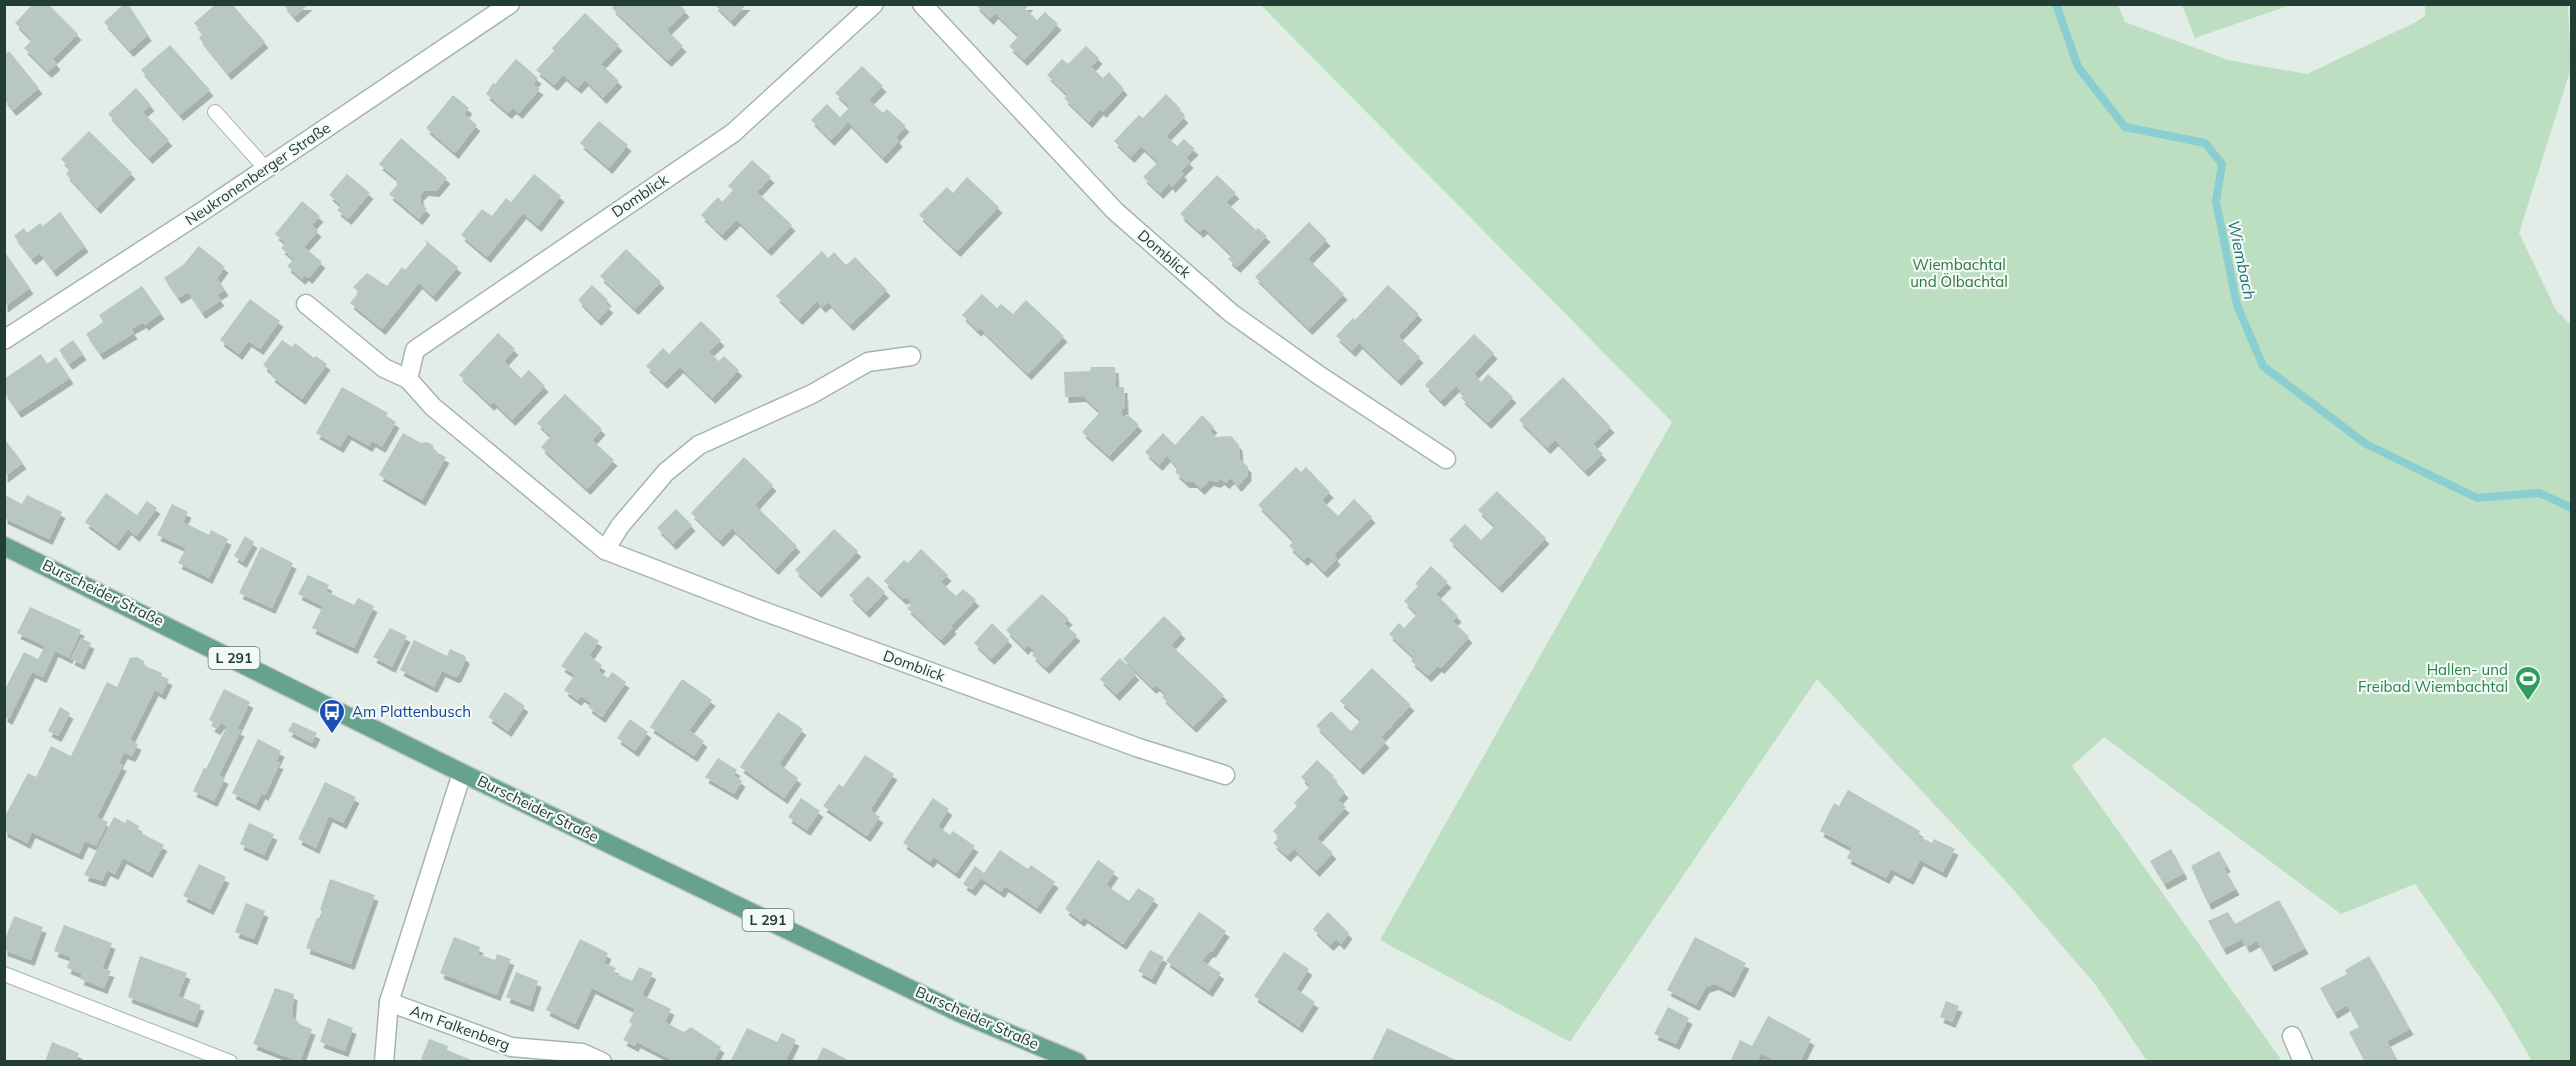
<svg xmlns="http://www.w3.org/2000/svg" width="2576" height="1066" font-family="Mulish,sans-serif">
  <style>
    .green { fill: #bcdec1 }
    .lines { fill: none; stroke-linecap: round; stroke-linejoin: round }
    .stream { stroke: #8bced1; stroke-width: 8 }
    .building { fill: #b8c7c0; filter: url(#shadow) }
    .lane-casing { stroke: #a5b5ae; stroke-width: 16 }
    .street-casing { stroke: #a5b5ae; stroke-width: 21 }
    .primary-casing { stroke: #c1c9c6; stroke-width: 21 }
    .lane { stroke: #fff; stroke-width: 14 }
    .street { stroke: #fff; stroke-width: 18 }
    .primary { stroke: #67a28d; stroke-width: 18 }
    .labels { text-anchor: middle; stroke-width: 4.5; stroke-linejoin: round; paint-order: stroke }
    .shield { fill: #f3f9f6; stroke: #61766e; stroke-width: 1.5 }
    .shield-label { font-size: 14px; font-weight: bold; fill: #223e34 }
    .street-label { font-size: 15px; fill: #223e34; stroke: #f3f9f6 }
    .park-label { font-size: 15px; fill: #2d7541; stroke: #f3f9f6 }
    .leisure-label { font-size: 15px; fill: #27864d; stroke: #f3f9f6; text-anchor: end }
    .transit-label { font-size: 15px; fill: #164399; stroke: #f3f9f6; text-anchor: start }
    .water-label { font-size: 16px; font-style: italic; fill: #1c747a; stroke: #f3f9f6 }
  </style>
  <defs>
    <filter id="shadow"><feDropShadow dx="3.5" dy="6" stdDeviation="0" flood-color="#0004"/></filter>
  </defs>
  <rect width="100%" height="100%" fill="#e3ede7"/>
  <g class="green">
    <polygon points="1261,5 2118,5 2125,22 2228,60 2307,74 2416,22 2425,16 2425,5 2568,5 2571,68 2519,233 2556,310 2571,325 2571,1061 2532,1061 2500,1006 2415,884 2341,914 2104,737 2072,766 2282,1061 2147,1061 2095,984 2005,880 1817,679 1570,1042 1380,940 1672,422"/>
    <polygon points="2182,5 2182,4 2290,5 2195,38"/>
  </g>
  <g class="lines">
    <polyline class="stream" points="2056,4 2078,67 2125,127 2205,143 2222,164 2216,202 2237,305 2263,366 2366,444 2477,498 2539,493 2572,508"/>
  </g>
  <g class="building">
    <polygon points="33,4 48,4 78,34 53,59 57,64 48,72 24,48 32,40 15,23"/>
    <polygon points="124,4 128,4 148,35 130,51 104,22"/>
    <polygon points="216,4 232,4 265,42 228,74 199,38 203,33 194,23"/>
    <polygon points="283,4 309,4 294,17"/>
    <polygon points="615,4 679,4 686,11 667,30 683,46 668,61 612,8"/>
    <polygon points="714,4 747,4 731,21"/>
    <polygon points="975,4 1030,4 1025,9 1037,20 1045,12 1058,24 1024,60 1009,46 1019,36 995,13 990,19"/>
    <polygon points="585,13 619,45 601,64 619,81 603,98 585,80 578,88 563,75 554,85 536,70 554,51 552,48"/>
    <polygon points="170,45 210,90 180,115 141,70"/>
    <polygon points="1086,46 1099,58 1091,67 1103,78 1109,72 1124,89 1103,112 1100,109 1089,122 1064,98 1068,95 1047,75 1062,59 1068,64"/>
    <polygon points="9,51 39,88 13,110 4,99 4,55"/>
    <polygon points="516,59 538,78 533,84 540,89 519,113 513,108 508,113 486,94 493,83 495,84"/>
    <polygon points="862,66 883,86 869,100 883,113 887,109 906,126 896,137 899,141 883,158 848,122 831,140 811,120 827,104 840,117 850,107 835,93"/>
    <polygon points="136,88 151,105 143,112 169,140 149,158 108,114"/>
    <polygon points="1166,94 1181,109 1179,111 1185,117 1166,136 1177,146 1184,139 1195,149 1186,158 1190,162 1181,171 1184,174 1172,187 1169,183 1160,193 1143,177 1158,162 1141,146 1131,157 1114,141 1139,115 1143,118"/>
    <polygon points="453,95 469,108 464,114 477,125 455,153 426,128"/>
    <polygon points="599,121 628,145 609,168 580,143"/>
    <polygon points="89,131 132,173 97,208 66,174 70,169 61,159"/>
    <polygon points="401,138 447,178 436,191 425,190 420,195 421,204 427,209 419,219 389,194 397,185 396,178 379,164"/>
    <polygon points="752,160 771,177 757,192 792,225 768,250 737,220 722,235 701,215 718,197 722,202 733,190 728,186"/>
    <polygon points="347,174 370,193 348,219 337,210 341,205 329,195"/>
    <polygon points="534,174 561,196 538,226 523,213 487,257 461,235 482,209 492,216 506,198 511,202"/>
    <polygon points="1217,175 1236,193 1226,202 1256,230 1258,228 1267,236 1237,267 1228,259 1232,255 1204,228 1200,232 1180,214"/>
    <polygon points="967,177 999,207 957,251 919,215 947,187 953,193"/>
    <polygon points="302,201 320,216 312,225 318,231 304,247 322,262 309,278 305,275 302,279 287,266 294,259 281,248 286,243 275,234"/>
    <polygon points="60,212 85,246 53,271 40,253 32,259 14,236 24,228 27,233 40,223 43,226"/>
    <polygon points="1309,222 1327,240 1308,259 1344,294 1309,329 1255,277"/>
    <polygon points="424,239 458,267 433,296 419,283 382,329 350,303 359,292 353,287 367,273 387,286 402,267 405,270 427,244"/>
    <polygon points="199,246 225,267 217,278 225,290 217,295 221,300 202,313 188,292 178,298 164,278 184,264"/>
    <polygon points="626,249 661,282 635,309 600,276"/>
    <polygon points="4,251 30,288 4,307"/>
    <polygon points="822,251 828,258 834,252 846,265 855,257 887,290 850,325 828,302 822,307 817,301 799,319 776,296"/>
    <polygon points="592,285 608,300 605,303 610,307 598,320 578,300"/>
    <polygon points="1388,285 1419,314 1398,336 1420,357 1398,380 1359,343 1352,351 1336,336 1353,318 1355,320"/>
    <polygon points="142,286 161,313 145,325 143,322 131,329 134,333 100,354 86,334 103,322 99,315"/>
    <polygon points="982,294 997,308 1001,304 1013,314 1026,300 1064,336 1028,374 980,328 978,331 962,315"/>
    <polygon points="250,299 280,321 260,349 248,341 239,354 220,340"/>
    <polygon points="701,321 721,340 709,352 719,361 724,356 739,370 712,398 680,367 664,383 646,366 663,348 669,354"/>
    <polygon points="498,333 515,349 504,361 521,378 529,370 545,386 512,420 493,402 491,405 459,375"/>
    <polygon points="1474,334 1494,353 1474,374 1481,382 1488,374 1513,397 1488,423 1461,398 1464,395 1456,386 1441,401 1425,385"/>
    <polygon points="73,340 83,354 69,364 59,350"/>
    <polygon points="282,340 292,347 295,343 314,358 316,356 327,364 302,399 271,376 273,373 263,365"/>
    <polygon points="41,354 47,364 56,357 70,378 18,412 4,392 4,379"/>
    <polygon points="1091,367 1115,367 1116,387 1124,387 1125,409 1122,409 1122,415 1125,418 1128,415 1139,425 1109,456 1082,432 1100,412 1083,396 1065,397 1064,372 1090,371"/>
    <polygon points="1563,377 1611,427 1593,444 1603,454 1585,471 1555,440 1547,448 1519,420"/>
    <polygon points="342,387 388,413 386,416 396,422 382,447 372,441 369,446 348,434 340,447 316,433"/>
    <polygon points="565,394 602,429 592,440 614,460 587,489 541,447 551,436 537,423"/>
    <polygon points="1202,415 1214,427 1210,431 1216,437 1231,436 1239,445 1240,459 1248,467 1248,475 1238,486 1231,478 1226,483 1221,479 1217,482 1210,480 1201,489 1194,482 1186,482 1176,473 1176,466 1167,456 1159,465 1145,452 1163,433 1175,445"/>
    <polygon points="403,433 421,443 427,442 433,445 434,451 446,457 422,500 379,475"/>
    <polygon points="6,441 23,463 4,477 4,442"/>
    <polygon points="744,457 773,485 755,505 797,546 775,569 732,528 720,541 691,513"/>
    <polygon points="1296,467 1301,472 1306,467 1330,492 1322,500 1338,516 1354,499 1372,517 1334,555 1337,559 1324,572 1308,556 1304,560 1289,546 1294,541 1258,505"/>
    <polygon points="1497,491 1546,538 1499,587 1449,540 1465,524 1481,540 1495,526 1478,510"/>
    <polygon points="106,493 137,515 147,501 157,508 136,536 128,529 116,545 85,522"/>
    <polygon points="27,495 62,512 49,539 4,518 4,501 7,496 22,504"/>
    <polygon points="172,504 188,512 183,522 209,535 211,530 228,539 209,578 178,563 186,548 157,535"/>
    <polygon points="676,509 692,525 673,544 657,528"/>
    <polygon points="834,529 858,551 818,592 795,570"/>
    <polygon points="245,536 254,542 243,562 234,556"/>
    <polygon points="261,547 293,563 272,608 239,593"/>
    <polygon points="921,549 948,575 941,582 956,596 963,589 976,600 951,626 953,628 941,640 907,608 912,603 906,597 903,599 884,581 904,560 908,563"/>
    <polygon points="1431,566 1448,582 1436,594 1458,616 1453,621 1469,637 1441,668 1438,666 1428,676 1411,661 1414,657 1389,634 1399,623 1404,628 1417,614 1404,601 1418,586 1415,584"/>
    <polygon points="308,575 329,585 326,591 354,605 358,598 374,606 354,648 312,628 323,606 298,594"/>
    <polygon points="868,576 885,592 866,612 849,595"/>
    <polygon points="1042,594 1069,619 1064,624 1077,635 1046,668 1032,655 1035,651 1028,645 1025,649 1006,630"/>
    <polygon points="30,607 81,630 69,658 55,651 43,677 32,672 9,719 4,716 4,691 24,652 38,659 45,646 17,633"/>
    <polygon points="1164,616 1182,633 1171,645 1224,695 1193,727 1162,697 1165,693 1156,685 1153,688 1123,659"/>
    <polygon points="992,623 1009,640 991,659 974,643"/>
    <polygon points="390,628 407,636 392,667 373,657"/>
    <polygon points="585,632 599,641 589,656 602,665 598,671 608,678 612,672 626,682 602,717 588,707 591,703 581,696 578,700 564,690 575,675 561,666"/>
    <polygon points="81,638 91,643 81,664 71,659"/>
    <polygon points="414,640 447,656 450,649 465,656 466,659 458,676 455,677 442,671 434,687 400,670"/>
    <polygon points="137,657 144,661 145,666 162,673 161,676 169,679 162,694 155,690 130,740 138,744 132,756 124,753 119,763 123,765 97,817 108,822 96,846 85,841 79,854 32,832 27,843 4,831 4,818 28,773 36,777 51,746 71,756 107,682 117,687 130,658"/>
    <polygon points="1120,658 1136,674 1116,695 1100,679"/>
    <polygon points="1372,668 1411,705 1381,737 1386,742 1360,769 1316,726 1331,711 1351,731 1361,720 1340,701"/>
    <polygon points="682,679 712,700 689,730 704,741 694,756 650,727"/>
    <polygon points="224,689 250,702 237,729 241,730 219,775 225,778 214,801 193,791 204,768 206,769 227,726 221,723 217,729 211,726 213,722 209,720"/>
    <polygon points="505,692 525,706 508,731 488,717"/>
    <polygon points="60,707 70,713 58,736 48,731"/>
    <polygon points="778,712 803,729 779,764 798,778 784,798 740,767"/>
    <polygon points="630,719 648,732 635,751 617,738"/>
    <polygon points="293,722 317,733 312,743 288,731"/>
    <polygon points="258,739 281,751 276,762 280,763 265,795 262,793 256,805 232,793"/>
    <polygon points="865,755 894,774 870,810 880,817 867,836 823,806 839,784 843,787"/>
    <polygon points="718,758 737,770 734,775 742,781 734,794 705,777"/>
    <polygon points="1317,760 1334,776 1332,778 1345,792 1338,800 1346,807 1317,838 1333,853 1316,871 1294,849 1287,856 1273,843 1279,837 1273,831 1297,806 1294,803 1310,786 1301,777"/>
    <polygon points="325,782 356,797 343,823 329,816 316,848 298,839"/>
    <polygon points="1848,790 1920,831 1918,836 1932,843 1934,839 1955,849 1943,872 1920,860 1910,879 1891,869 1886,878 1847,858 1852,848 1820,831 1834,803 1839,806"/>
    <polygon points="801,798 820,811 807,830 788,817"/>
    <polygon points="933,798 949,809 938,826 950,835 953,831 975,846 956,873 934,857 930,862 903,843"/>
    <polygon points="114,817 125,823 127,819 139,826 137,831 164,845 149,872 123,858 115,874 107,870 102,881 84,875"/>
    <polygon points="249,823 274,834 264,855 240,844"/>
    <polygon points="2171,849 2184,873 2164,884 2150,861"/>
    <polygon points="1000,850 1028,869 1031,865 1055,882 1037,908 1005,886 1001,892 981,878 972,890 963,884 975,866 984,873"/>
    <polygon points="2219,851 2227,866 2224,868 2236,889 2208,904 2191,866"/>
    <polygon points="1098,860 1115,872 1106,885 1129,901 1138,888 1155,899 1123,944 1084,917 1081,921 1065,909"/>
    <polygon points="199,864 226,877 210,909 183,896"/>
    <polygon points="330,879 375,895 351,964 306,948 317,918 319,918 322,911 320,910"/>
    <polygon points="2279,900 2305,948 2271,966 2257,941 2246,947 2242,939 2223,949 2208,921 2228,912 2235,924"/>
    <polygon points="246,903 265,911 254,939 235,932"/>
    <polygon points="1199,912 1226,931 1212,952 1210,951 1202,961 1221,973 1209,991 1166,961"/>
    <polygon points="1328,912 1349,933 1341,944 1336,939 1330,945 1313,929"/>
    <polygon points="14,916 43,927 31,960 4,950 4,942"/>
    <polygon points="64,925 112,943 102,969 111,971 104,988 80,979 82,974 67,968 71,957 54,951"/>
    <polygon points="454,937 480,947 478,954 495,960 497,954 511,959 497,995 440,973"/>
    <polygon points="1695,937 1746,963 1731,992 1715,984 1706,987 1696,1005 1667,990"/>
    <polygon points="580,939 608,953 604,963 616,968 614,973 632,981 639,967 653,973 642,995 671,1009 665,1022 684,1032 691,1027 721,1047 713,1062 696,1062 691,1059 690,1062 676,1062 637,1042 635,1046 623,1040 632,1024 629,1022 635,1009 592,988 575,1024 546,1010"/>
    <polygon points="1150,950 1164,957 1152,979 1138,971"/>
    <polygon points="1284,952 1309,969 1296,989 1315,1002 1299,1027 1254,996"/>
    <polygon points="140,956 187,973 178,996 201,1005 194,1022 128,997"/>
    <polygon points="2369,956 2410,1029 2387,1041 2397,1060 2394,1062 2365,1062 2349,1032 2359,1027 2347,1005 2334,1013 2320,988 2347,974 2345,970"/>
    <polygon points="516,972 538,981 530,1006 506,997"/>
    <polygon points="275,988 294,994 292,1016 301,1025 312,1029 300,1062 253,1044"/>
    <polygon points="1946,1001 1959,1006 1952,1022 1940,1017"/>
    <polygon points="1668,1007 1689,1018 1676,1044 1654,1034"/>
    <polygon points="1768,1016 1811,1039 1800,1062 1777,1062 1761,1053 1757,1062 1730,1062 1740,1040 1752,1046"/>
    <polygon points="328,1018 353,1028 345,1051 320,1042"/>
    <polygon points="747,1028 777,1042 782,1033 796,1040 785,1062 730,1062"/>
    <polygon points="1387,1028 1460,1062 1371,1062"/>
    <polygon points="429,1039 448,1046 447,1050 476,1062 420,1062"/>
    <polygon points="52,1042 79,1053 76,1062 45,1062"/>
    <polygon points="823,1047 852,1062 816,1062"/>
  </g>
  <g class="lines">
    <defs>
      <g id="lane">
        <polyline points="215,112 266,169"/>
        <polyline points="4,974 230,1062"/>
      </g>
      <g id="street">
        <polyline points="874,4 733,133 415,350 408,379 433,407 605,550 763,611 1139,748 1225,775"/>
        <polyline points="922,4 1115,211 1231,313 1320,376 1446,459"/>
        <polyline points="306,304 384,368 408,379"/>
        <polyline points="4,340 200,213 510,4"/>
        <polyline points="605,550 620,526 666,472 699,445 812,394 868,362 911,356"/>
        <polyline points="389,1002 511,1047 582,1053 602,1062"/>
        <polyline points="2292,1036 2303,1062"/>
        <polyline points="384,1062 389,1002 462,773"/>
      </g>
      <polyline id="primary" points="4,546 462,773 960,1013 1077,1062"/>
    </defs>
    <use href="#lane" class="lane-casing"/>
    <use href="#street" class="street-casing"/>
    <use href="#primary" class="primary-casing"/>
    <use href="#lane" class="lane"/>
    <use href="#street" class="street"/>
    <use href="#primary" class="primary"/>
  </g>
  <defs>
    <symbol id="stadium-pin" viewBox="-11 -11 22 30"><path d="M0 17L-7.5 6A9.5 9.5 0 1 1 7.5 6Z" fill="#2e9e5b" stroke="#f3f9f6"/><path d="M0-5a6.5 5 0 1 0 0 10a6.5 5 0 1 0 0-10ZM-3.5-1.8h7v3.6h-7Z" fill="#fff"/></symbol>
    <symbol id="bus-pin" viewBox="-11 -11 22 30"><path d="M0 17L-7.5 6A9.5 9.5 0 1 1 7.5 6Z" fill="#1a4fb4" stroke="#f3f9f6"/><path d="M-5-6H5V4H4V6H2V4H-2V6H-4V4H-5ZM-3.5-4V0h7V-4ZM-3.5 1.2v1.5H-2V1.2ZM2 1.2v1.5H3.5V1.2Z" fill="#fff"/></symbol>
  </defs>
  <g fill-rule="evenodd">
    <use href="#stadium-pin" x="2513" y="664" width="30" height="40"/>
    <use href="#bus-pin" x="317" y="697" width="30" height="40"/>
  </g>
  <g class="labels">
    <g class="shield">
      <rect x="208.5" y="647" width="51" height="22" rx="4.5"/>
      <rect x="742.5" y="909" width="51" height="22" rx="4.5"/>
    </g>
    <g class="shield-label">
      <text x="234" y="663">L 291</text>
      <text x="768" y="925">L 291</text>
    </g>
    <g class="street-label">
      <text transform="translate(258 174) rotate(-34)" y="5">Neukronenberger Straße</text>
      <text transform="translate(640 196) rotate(-34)" y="5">Domblick</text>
      <text transform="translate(1164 254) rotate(41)" y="5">Domblick</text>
      <text transform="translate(103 593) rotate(26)" y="5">Burscheider Straße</text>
      <text transform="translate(914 666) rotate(20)" y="5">Domblick</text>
      <text transform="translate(538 809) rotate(26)" y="5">Burscheider Straße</text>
      <text transform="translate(977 1018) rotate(24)" y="5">Burscheider Straße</text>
      <text transform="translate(460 1028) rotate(20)" y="5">Am Falkenberg</text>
    </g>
    <g class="park-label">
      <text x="1959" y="270">Wiembachtal<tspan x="1959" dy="17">und Ölbachtal</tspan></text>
    </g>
    <g class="leisure-label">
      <text x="2508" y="675">Hallen- und<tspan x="2508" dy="17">Freibad Wiembachtal</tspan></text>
    </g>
    <g class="transit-label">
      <text x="352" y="717">Am Plattenbusch</text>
    </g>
    <g class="water-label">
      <text transform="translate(2242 260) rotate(78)" y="6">Wiembach</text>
    </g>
  </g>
  <rect width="2576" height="1066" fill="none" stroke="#223e34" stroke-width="12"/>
</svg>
